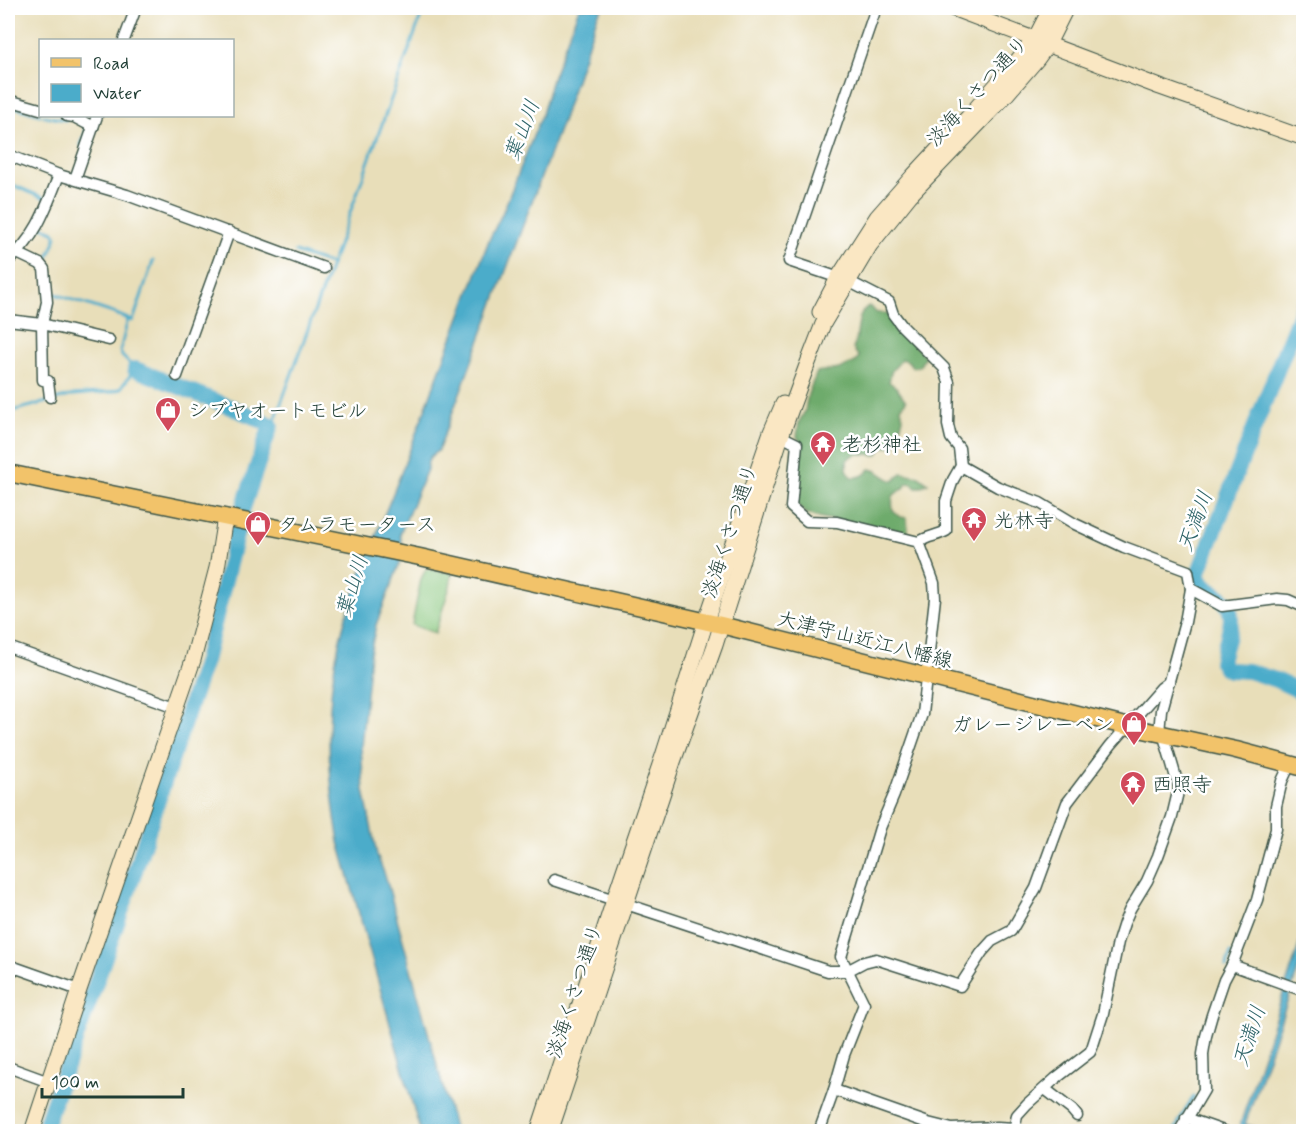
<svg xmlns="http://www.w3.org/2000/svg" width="1311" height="1139" font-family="Mynerve,'Klee One',sans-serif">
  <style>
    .green { fill: #88c67d; stroke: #548258; stroke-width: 1.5 }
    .forest { fill: #6eab6c; stroke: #467450; stroke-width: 1.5 }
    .water { fill: #4bacca; stroke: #35747f; stroke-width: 1.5 }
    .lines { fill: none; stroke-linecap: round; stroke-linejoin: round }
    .stream { stroke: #4bacca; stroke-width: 3 }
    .river { stroke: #4bacca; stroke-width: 16 }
    .street-casing { stroke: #3d5548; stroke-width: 13 }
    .secondary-casing { stroke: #3d5548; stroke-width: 17 }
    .primary-casing { stroke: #3d5548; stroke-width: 19 }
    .street { stroke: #fff; stroke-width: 10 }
    .secondary { stroke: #fae7c3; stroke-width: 15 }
    .primary { stroke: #f2c36a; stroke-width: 16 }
    .labels { text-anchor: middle; stroke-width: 5; stroke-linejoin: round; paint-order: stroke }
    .street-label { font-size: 20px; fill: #1f3d34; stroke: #fff }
    .poi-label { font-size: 20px; fill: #1f3d34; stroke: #fff; text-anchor: start }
    .water-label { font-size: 21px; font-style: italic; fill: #2e6468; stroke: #fff }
  </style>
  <rect width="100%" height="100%" fill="#fff"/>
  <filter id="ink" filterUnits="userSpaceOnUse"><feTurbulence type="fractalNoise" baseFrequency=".0167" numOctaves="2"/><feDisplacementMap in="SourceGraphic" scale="12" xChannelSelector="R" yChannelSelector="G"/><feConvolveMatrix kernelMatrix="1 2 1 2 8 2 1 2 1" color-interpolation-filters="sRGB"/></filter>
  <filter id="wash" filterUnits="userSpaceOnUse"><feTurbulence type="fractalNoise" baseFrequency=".008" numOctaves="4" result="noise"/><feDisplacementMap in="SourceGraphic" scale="24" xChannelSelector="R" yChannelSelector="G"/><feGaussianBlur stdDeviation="1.35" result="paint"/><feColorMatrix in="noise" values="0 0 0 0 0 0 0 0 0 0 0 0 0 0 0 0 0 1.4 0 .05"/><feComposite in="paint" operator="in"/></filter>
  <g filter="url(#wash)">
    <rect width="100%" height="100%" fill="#e8deb9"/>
    <polygon class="green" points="426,569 452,573 450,586 435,633 412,625 421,579"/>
    <path class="forest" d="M869,306L877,313H887L904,336L925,356L920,366L913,368L908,361L902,359L891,372L889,382L896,387L906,401L901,408L903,418L895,446L883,447L877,455C864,455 858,450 847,460V469L851,477C860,478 864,476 870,469C882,471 882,477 894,481L902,473L919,476L928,483L921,487H916L911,483L906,484L904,489C890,494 892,498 893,511L900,517L907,518L908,532L906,535L813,516L804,512L796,504L800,441L797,437L799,422L805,411L808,394L817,372C824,370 832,371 839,369C845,367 847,364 854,363L859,357L853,349C855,344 857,339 857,334C859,323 858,312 869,306Z"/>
    <g class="water">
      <path d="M579,8H603L598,14L563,119L440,446L438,451C432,454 426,459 428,467L400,534L403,550L401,560L376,625L370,654L361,747L364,790L369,816L377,855L386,878L455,1131H420L339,842C327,775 324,706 340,639C354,582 380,528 401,473C430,395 460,318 489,240L502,214L542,114L552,79Z"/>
      <polygon points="1303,933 1303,956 1245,1124 1265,1131 1249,1131 1242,1129 1240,1125"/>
    </g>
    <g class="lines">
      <g class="stream">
        <polyline points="8,105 40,115"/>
        <polyline points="44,116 66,120"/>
        <polyline points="81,145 86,131 84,126"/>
        <polyline points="8,183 46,199 45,200"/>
        <polyline points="40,226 54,232 56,235 54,244 45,264"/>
        <polyline points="295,252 330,264"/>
        <polyline points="50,288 52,293 116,314 128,319"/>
        <polyline points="8,412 74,395 110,392 120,389 135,369 122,356 120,351 128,319 132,321 134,318 153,261"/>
        <polyline points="271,425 274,423 424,8"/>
        <polyline points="1226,967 1231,953"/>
        <polyline points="1174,1132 1185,1110 1194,1096"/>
      </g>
      <g class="river">
        <path d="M1304,303L1253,431L1198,574C1202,586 1206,587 1216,594C1244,611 1225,637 1221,662L1224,667L1229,670L1248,671L1276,680L1304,693"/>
        <polyline points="43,1132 128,892 172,758 205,661 242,511 271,425 250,415 135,369"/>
      </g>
    </g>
  </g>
  <g filter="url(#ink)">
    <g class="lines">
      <defs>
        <g id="street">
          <polyline points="124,40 136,8"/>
          <polyline points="8,100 40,109"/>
          <polyline points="67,116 74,117 93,127"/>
          <polyline points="8,155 59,175 127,195 324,268"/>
          <polyline points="75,179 97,116"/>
          <polyline points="17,253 40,264 44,269 47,302 42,324 43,380 48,381 50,397"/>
          <path d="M8,261C36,238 46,208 59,175"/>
          <polyline points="8,320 42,324 109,340"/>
          <polyline points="177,376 229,232"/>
          <path d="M777,434L797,444L791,507L807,521L837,522L919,542C927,536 937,536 946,531V501L953,480L961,466L959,448L951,438L948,425L949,382L944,368L902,326L893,314L889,302L848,281L789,261L876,8"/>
          <polyline points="961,466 998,487 1040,503 1075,524 1124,547 1188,571 1191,589 1185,622 1161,710 1159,733"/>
          <polyline points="1191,589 1222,606 1277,599 1288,600 1304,607"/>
          <polyline points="8,647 176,707"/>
          <polyline points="554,880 828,971 847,971 864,962 876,959 960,986 982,952 992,941 1011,931 1036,888 1067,803 1111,745 1161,688 1169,682"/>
          <polyline points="8,965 79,990"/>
          <polyline points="1232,965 1304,991"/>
          <polyline points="8,1067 49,1082"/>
          <polyline points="1045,1089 1072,1110 1077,1116"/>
          <polyline points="834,1090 928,1123 952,1129 997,1127 1015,1128"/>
          <polyline points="1186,1118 1226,1132"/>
          <polyline points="819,1132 834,1090 844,1055 864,1004 841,957 880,828 894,795 922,714 935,598 934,583 919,542"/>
          <polyline points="1014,1132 1017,1115 1027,1104 1055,1079 1090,1052 1092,1048 1103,1014 1118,942 1124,923 1130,909 1147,881 1158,856 1172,817 1179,788 1163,733"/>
          <polyline points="1179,1132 1204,1090 1203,1054 1206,1036 1212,1015 1224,980 1232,965 1257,900 1276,829 1276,806 1282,781 1290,764"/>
        </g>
        <g id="secondary">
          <polyline points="952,8 1160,87 1304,138"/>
          <polyline points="820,312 838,278 877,217 913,176 971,114 1013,66 1035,39 1051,8"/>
          <polyline points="32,1132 79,990 193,660 217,568 225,517"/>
          <polyline points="538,1132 614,900 663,756 706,621 771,432 783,404"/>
          <polyline points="550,1132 674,759 715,645 781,436 806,368 823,324 870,245 910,195 1005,96 1037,59 1048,44 1066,8"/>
        </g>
        <polyline id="primary" points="8,473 420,557 721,625 1121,725 1236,750 1304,768"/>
      </defs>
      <use href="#street" class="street-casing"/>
      <use href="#secondary" class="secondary-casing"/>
      <use href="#primary" class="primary-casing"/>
      <use href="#street" class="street"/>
      <use href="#secondary" class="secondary"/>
      <use href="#primary" class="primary"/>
    </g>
  </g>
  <defs>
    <symbol id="shop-pin" viewBox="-11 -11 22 30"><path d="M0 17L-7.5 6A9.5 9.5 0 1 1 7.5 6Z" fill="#d1495b" stroke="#fff"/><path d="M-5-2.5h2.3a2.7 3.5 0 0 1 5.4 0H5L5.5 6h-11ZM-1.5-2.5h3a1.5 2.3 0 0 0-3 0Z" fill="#fff"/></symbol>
    <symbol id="temple-pin" viewBox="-11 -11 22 30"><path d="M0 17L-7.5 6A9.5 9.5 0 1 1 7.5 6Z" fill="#d1495b" stroke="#fff"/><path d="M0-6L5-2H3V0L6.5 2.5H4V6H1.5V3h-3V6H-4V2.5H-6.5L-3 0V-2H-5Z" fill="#fff"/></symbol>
  </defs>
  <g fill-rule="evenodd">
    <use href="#shop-pin" x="153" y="395" width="30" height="40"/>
    <use href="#temple-pin" x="808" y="429" width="30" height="40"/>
    <use href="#temple-pin" x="959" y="505" width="30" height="40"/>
    <use href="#shop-pin" x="243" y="509" width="30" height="40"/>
    <use href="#shop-pin" x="1119" y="709" width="30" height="40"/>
    <use href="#temple-pin" x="1118" y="769" width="30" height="40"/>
  </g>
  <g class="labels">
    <g class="street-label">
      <text transform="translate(977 91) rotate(-48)" y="7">淡海くさつ通り</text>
      <text transform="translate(729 531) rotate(-72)" y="7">淡海くさつ通り</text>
      <text transform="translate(865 639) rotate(14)" y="7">大津守山近江八幡線</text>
      <text transform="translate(574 991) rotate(-72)" y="7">淡海くさつ通り</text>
    </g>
    <g class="poi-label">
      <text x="188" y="417">シブヤオートモビル</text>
      <text x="842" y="451">老杉神社</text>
      <text x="994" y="527">光林寺</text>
      <text x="278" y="531">タムラモータース</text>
      <text x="1114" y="731" text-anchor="end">ガレージレーベン</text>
      <text x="1152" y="791">西照寺</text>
    </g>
    <g class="water-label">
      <text transform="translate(522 130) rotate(-69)" y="7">葉山川</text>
      <text transform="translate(1195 521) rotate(-69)" y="7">天満川</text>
      <text transform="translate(352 586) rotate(-73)" y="7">葉山川</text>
      <text transform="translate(1249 1036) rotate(-72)" y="7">天満川</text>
    </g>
  </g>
  <rect width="1311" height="1139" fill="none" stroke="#fff" stroke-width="30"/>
  <rect x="39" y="39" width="195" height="78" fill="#ffffff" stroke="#a5b1ae" stroke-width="1.5"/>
  <rect x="51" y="58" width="30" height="9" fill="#f2c36a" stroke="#a5b1ae" stroke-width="1.5"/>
  <text x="93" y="69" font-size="18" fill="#1f3d34">Road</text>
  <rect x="51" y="84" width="30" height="18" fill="#4bacca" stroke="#a5b1ae" stroke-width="1.5"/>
  <text x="93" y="99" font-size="18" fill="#1f3d34">Water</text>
  <path d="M42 1088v9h141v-9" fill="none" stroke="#1f3d34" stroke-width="3"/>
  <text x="51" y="1088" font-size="18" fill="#1f3d34" stroke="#ffffff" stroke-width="4.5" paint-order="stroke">100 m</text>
</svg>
